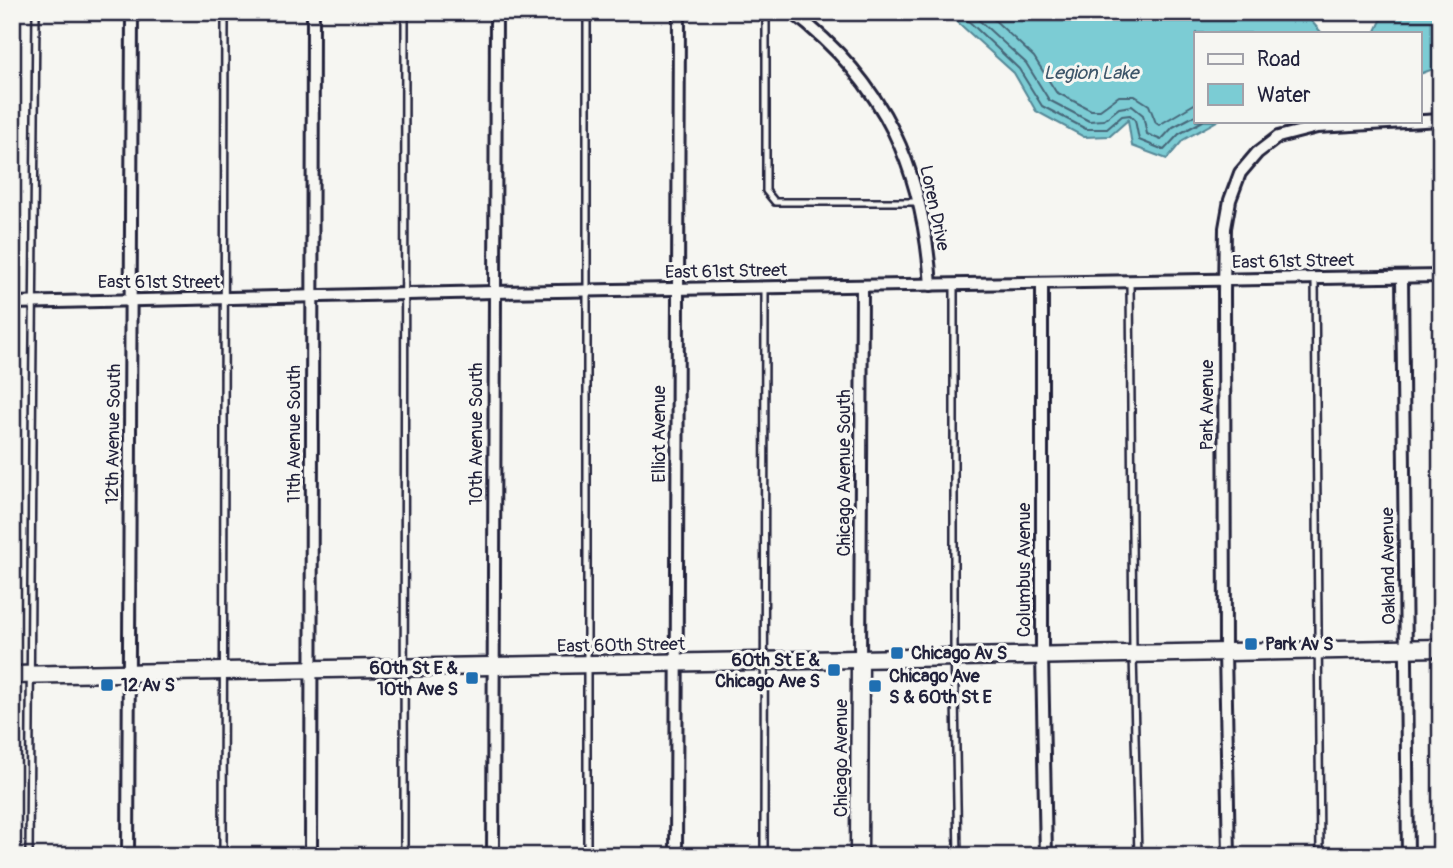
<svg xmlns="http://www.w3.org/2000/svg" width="1453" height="868" font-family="Pangolin,sans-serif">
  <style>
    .water { fill: #7bccd4; stroke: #578897; stroke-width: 2 }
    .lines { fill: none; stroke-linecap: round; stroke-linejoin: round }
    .shore { stroke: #466678; stroke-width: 2 }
    .lane-casing { stroke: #22223b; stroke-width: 10 }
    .street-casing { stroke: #22223b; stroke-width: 16 }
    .secondary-casing { stroke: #22223b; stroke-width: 21 }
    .lane { stroke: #f6f6f2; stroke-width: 5 }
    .street { stroke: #f6f6f2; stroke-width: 10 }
    .secondary { stroke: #f6f6f2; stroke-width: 16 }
    .poi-dot { fill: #1f6fb2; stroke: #f6f6f2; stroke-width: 2.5 }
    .labels { text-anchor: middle; stroke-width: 6; stroke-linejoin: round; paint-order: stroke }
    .street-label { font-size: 18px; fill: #22223b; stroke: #f6f6f2 }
    .poi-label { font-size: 18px; font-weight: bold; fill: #22223b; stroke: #f6f6f2; text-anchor: start }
    .water-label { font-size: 19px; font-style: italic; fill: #3d5569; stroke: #f6f6f2 }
  </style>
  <rect width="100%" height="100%" fill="#f6f6f2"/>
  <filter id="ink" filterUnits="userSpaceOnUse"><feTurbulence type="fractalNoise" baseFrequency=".0143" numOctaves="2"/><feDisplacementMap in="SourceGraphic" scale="14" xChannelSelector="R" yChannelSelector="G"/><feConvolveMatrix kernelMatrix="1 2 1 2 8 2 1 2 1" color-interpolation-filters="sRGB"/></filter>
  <g filter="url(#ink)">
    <g class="water">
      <polygon points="951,12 1303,12 1322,33 1196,33 1196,121 1217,121 1183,140 1167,159 1132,146 1128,120 1110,136 1084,137 1036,111 1014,73 953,18"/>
      <polygon points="1385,12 1436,12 1441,20 1441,66 1420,74 1420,33 1375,33"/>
    </g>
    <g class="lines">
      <g class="shore">
        <polyline points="959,12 1019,69 1042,106 1086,129 1107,129 1122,116 1130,115 1135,120 1139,140 1164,150 1179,134 1203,121"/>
        <polyline points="970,12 1026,63 1049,100 1089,121 1104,120 1119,108 1132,106 1143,115 1147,134 1161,140 1173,127 1196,115"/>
        <polyline points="986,12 1034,57 1056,92 1091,110 1100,110 1119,96 1135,96 1149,105 1156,123 1159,125 1196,103"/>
      </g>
      <defs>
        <g id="lane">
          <polyline points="766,12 766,191 775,202 919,202"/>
          <polyline points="1315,278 1320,856"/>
          <polyline points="1130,281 1133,654 1138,856"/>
          <polyline points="954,285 954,644 958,856"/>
          <path d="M29,856C29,575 35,293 36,12"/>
          <polyline points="223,856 225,12"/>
          <polyline points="404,856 405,12"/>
          <polyline points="587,856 587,12"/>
          <polyline points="764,856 765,288"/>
        </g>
        <g id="street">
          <path d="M792,12C886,83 923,170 931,285"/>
          <polyline points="1402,277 1408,856"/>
          <polyline points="1042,284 1042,656 1046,856"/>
          <polyline points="12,303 494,292 1441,276"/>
          <polyline points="860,660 862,287"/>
          <polyline points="128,856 132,12"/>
          <polyline points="311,856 313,12"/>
          <polyline points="493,856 496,12"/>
          <polyline points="676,856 679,12"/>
          <polyline points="1229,856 1225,652 1224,292 1225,228 1230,200 1240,173 1257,153 1278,137 1317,127 1441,120"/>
        </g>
        <g id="secondary">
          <polyline points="12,675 1441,648"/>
          <polyline points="859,856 860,660"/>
        </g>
      </defs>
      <use href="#lane" class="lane-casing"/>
      <use href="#street" class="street-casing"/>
      <use href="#secondary" class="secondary-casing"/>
      <use href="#lane" class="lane"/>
      <use href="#street" class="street"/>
      <use href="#secondary" class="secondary"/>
    </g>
  </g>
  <g class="poi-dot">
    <rect x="1244" y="637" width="14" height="14" rx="3.5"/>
    <rect x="890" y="646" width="14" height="14" rx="3.5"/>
    <rect x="827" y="663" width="14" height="14" rx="3.5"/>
    <rect x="465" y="671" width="14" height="14" rx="3.5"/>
    <rect x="100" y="678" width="14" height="14" rx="3.5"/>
    <rect x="868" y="679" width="14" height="14" rx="3.5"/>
  </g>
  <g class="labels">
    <g class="street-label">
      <text transform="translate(935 208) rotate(78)" y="6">Loren Drive</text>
      <text transform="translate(1293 261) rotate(-1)" y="6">East 61st Street</text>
      <text transform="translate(726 271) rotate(-1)" y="6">East 61st Street</text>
      <text x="159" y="288">East 61st Street</text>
      <text transform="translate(1207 405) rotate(-90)" y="6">Park Avenue</text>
      <text transform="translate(113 434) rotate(-89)" y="6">12th Avenue South</text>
      <text transform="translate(294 434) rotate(-90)" y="6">11th Avenue South</text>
      <text transform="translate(476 434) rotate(-90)" y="6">10th Avenue South</text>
      <text transform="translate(659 434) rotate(-90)" y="6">Elliot Avenue</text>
      <text transform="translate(844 473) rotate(-90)" y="6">Chicago Avenue South</text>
      <text transform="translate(1388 566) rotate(-91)" y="6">Oakland Avenue</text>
      <text transform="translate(1024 570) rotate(-90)" y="6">Columbus Avenue</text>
      <text transform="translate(621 645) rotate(-1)" y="6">East 60th Street</text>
      <text transform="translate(841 758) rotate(-90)" y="6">Chicago Avenue</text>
    </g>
    <g class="poi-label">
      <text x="1265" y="650">Park Av S</text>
      <text x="911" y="659">Chicago Av S</text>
      <text x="820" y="666" text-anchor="end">60th St E &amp;<tspan x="820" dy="21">Chicago Ave S</tspan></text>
      <text x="458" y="674" text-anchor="end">60th St E &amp;<tspan x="458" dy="21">10th Ave S</tspan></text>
      <text x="889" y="682">Chicago Ave<tspan x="889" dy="21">S &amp; 60th St E</tspan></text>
      <text x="121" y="691">12 Av S</text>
    </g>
    <g class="water-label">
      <text x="1091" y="79">Legion Lake</text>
    </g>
  </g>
  <rect width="1453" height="868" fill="none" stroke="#f6f6f2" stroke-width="42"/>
  <rect x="21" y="21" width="1411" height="826" fill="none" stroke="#22223b" stroke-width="2.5" filter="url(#ink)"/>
  <rect x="1194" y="32" width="228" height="91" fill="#f6f6f2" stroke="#a1a1a9" stroke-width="2"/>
  <rect x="1208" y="54" width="35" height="10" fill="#f6f6f2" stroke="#a1a1a9" stroke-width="2"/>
  <text x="1257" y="66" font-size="21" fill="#22223b">Road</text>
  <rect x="1208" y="84" width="35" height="21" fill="#7bccd4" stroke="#a1a1a9" stroke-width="2"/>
  <text x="1257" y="102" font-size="21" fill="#22223b">Water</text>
</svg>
